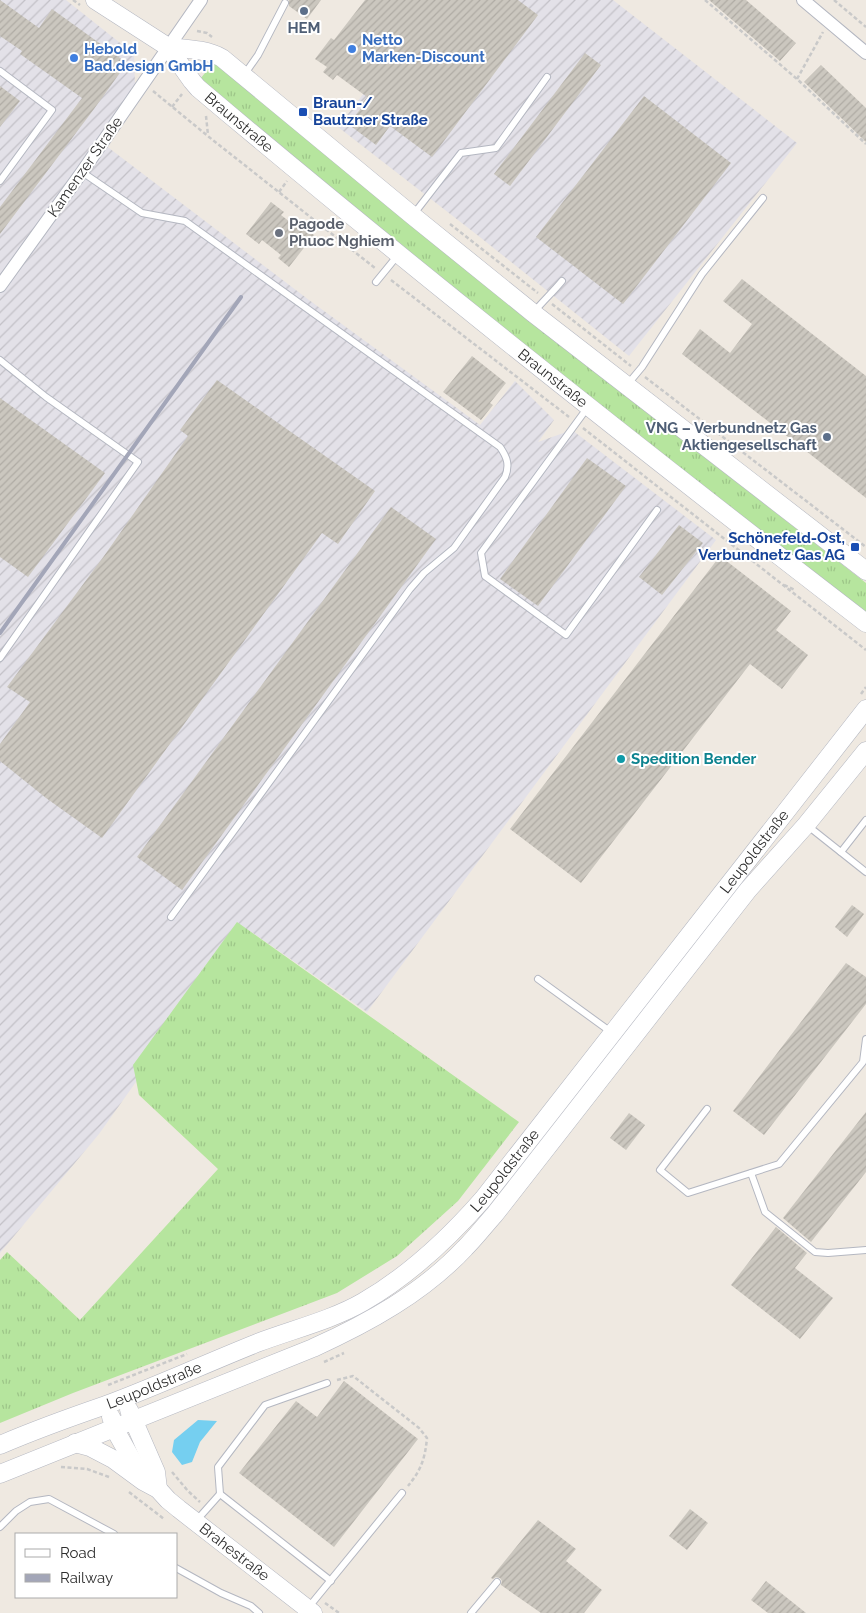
<svg xmlns="http://www.w3.org/2000/svg" width="866" height="1613" font-family="Raleway,sans-serif">
  <style>
    .industrial { fill: url(#industrial-furrows) }
    .grass { fill: url(#grass-tufts) }
    .water { fill: #75cff0 }
    .building { fill: url(#building-hatch) }
    .lines { fill: none; stroke-linecap: round; stroke-linejoin: round }
    .lane-casing { stroke: #b4b7c1; stroke-width: 8 }
    .street-casing { stroke: #b4b7c1; stroke-width: 14 }
    .secondary-casing { stroke: #b4b7c1; stroke-width: 19 }
    .path { stroke: #c9c9c9; stroke-width: 2.5; stroke-dasharray: 4 2.5; stroke-linecap: butt }
    .lane { stroke: #fff; stroke-width: 6 }
    .street { stroke: #fff; stroke-width: 12 }
    .secondary { stroke: #fff; stroke-width: 18 }
    .rail { stroke: #a3a6b8; stroke-width: 4 }
    .service-dot { fill: #5c6f8a; stroke: #fff; stroke-width: 2 }
    .shop-dot { fill: #3f7fe0; stroke: #fff; stroke-width: 2 }
    .transit-dot { fill: #1a4fb4; stroke: #fff; stroke-width: 2 }
    .worship-dot { fill: #6b7280; stroke: #fff; stroke-width: 2 }
    .culture-dot { fill: #0f9aa8; stroke: #fff; stroke-width: 2 }
    .labels { text-anchor: middle; stroke-width: 4; stroke-linejoin: round; paint-order: stroke }
    .service-label { font-size: 15px; font-weight: bold; fill: #4e5e75; stroke: #fff }
    .shop-label { font-size: 15px; font-weight: bold; fill: #366cbe; stroke: #fff; text-anchor: start }
    .transit-label { font-size: 15px; font-weight: bold; fill: #164399; stroke: #fff; text-anchor: start }
    .street-label { font-size: 15px; fill: #2e2e2e; stroke: #fff }
    .worship-label { font-size: 15px; font-weight: bold; fill: #5b616d; stroke: #fff; text-anchor: start }
    .culture-label { font-size: 15px; font-weight: bold; fill: #0d838f; stroke: #fff; text-anchor: start }
  </style>
  <defs>
    <pattern id="industrial-furrows" width="10" height="10" patternUnits="userSpaceOnUse" patternTransform="scale(1.25)"><rect width="10" height="10" fill="#e3e1e8"/><path d="M-1 1l2-2M0 10L10 0M9 11l2-2" fill="none" stroke="#c3c1c7"/></pattern>
    <pattern id="grass-tufts" width="24" height="20" patternUnits="userSpaceOnUse" patternTransform="scale(1.25)"><rect width="24" height="20" fill="#b6e59e"/><path d="M3 7l-1-3M5 7V3M7 7l1-3M15 17l-1-3M17 17v-4M19 17l1-3" fill="none" stroke="#9dc588"/></pattern>
    <pattern id="building-hatch" width="6" height="6" patternUnits="userSpaceOnUse" patternTransform="scale(1.25)"><rect width="6" height="6" fill="#cbc7bf"/><path d="M-1 1l2-2M0 6l6-6M5 7l2-2" fill="none" stroke="#afaba4"/></pattern>
  </defs>
  <rect width="100%" height="100%" fill="#efe9e1"/>
  <g class="industrial">
    <polygon points="0,0 66,0 134,54 135,85 105,145 309,300 480,425 515,381 554,420 538,442 572,430 716,540 367,1012 250,931 148,1065 99,1134 0,1253"/>
    <polygon points="435,0 613,0 797,143 629,356 476,234 338,127"/>
  </g>
  <g class="grass">
    <polygon points="215,61 621,392 866,583 866,613 492,320 403,248 200,79"/>
    <polygon points="237,922 519,1122 458,1201 397,1256 337,1293 73,1393 0,1423 0,1260 7,1252 80,1320 218,1169 139,1095 133,1065"/>
  </g>
  <polygon class="water" points="198,1420 217,1421 200,1442 192,1462 182,1465 172,1452 174,1440"/>
  <g class="building">
    <polygon points="0,0 39,28 52,9 127,63 94,109 0,234 0,207 82,98 20,54 22,51 0,36"/>
    <polygon points="289,0 321,0 307,19 289,6"/>
    <polygon points="365,0 518,0 538,15 432,157 390,126 376,145 348,124 363,106 361,105 367,97 337,75 333,80 323,72 327,67 315,59 331,38 334,40"/>
    <polygon points="709,0 746,0 796,43 780,61"/>
    <polygon points="585,53 601,65 510,186 494,174"/>
    <polygon points="821,65 866,108 866,142 804,82"/>
    <polygon points="0,86 20,101 0,127"/>
    <polygon points="644,96 731,163 623,304 536,237"/>
    <polygon points="271,202 284,212 281,215 300,230 302,227 314,235 289,267 278,258 281,255 262,240 259,244 246,234"/>
    <polygon points="742,279 866,376 866,498 682,354 700,329 730,353 752,324 723,301"/>
    <polygon points="472,356 506,383 490,403 493,405 481,420 443,392"/>
    <polygon points="217,380 375,491 338,544 322,533 102,838 46,798 0,761 0,744 30,702 7,687 104,556 188,436 180,430"/>
    <polygon points="0,398 105,473 28,577 0,557"/>
    <polygon points="587,458 626,486 538,606 500,579"/>
    <polygon points="391,507 436,539 182,890 137,857"/>
    <polygon points="679,525 703,543 662,595 639,577"/>
    <polygon points="720,556 791,611 776,630 808,655 782,689 750,664 581,883 510,829"/>
    <polygon points="852,905 864,914 847,937 835,927"/>
    <polygon points="846,963 866,977 866,1004 764,1135 733,1111"/>
    <polygon points="866,1112 866,1172 811,1242 783,1218"/>
    <polygon points="629,1113 645,1125 626,1150 610,1138"/>
    <polygon points="776,1227 807,1253 795,1268 833,1298 800,1339 731,1285"/>
    <polygon points="344,1381 418,1439 334,1547 239,1473 296,1401 317,1417"/>
    <polygon points="690,1509 708,1523 687,1550 669,1536"/>
    <polygon points="538,1520 576,1549 566,1561 602,1590 584,1613 541,1613 501,1585 502,1581 500,1578 496,1577 493,1579 491,1578"/>
    <polygon points="766,1581 806,1613 768,1613 751,1600"/>
  </g>
  <g class="lines">
    <defs>
      <g id="lane">
        <polyline points="0,71 52,110 0,181"/>
        <polyline points="244,75 258,55 285,3"/>
        <path d="M82,172L142,213L185,221L500,447C507,457 510,465 505,477L454,548L424,573L410,589L171,917"/>
        <polyline points="413,215 461,153 496,148 547,77"/>
        <polyline points="376,282 398,255"/>
        <path d="M534,312C543,301 553,292 562,281"/>
        <polyline points="0,360 46,397 138,462 0,658"/>
        <polyline points="627,385 642,367 702,274 763,198"/>
        <polyline points="588,407 481,553 485,576 566,635 657,510"/>
        <polyline points="808,826 866,872"/>
        <polyline points="841,852 866,820"/>
        <polyline points="538,979 611,1032"/>
        <polyline points="707,1109 660,1170 688,1193 779,1164 863,1062 866,1039"/>
        <polyline points="751,1173 765,1212 815,1252 828,1253 866,1250"/>
        <polyline points="327,1383 265,1405 218,1467 220,1494 331,1581"/>
        <polyline points="196,1521 220,1494"/>
        <polyline points="0,1527 16,1511 30,1502 49,1499 114,1534"/>
        <polyline points="176,1568 221,1593 251,1606 259,1613"/>
        <polyline points="308,1608 402,1493"/>
        <polyline points="471,1613 497,1582"/>
      </g>
      <g id="street">
        <polyline points="803,0 866,53"/>
        <polyline points="0,286 82,172 201,0"/>
      </g>
      <g id="secondary">
        <path id="s1" d="M95,0L168,47L192,81L198,88C416,272 640,449 866,623"/>
        <path d="M168,47C187,49 206,49 222,58L413,216L533,313L866,571"/>
        <polyline points="129,1410 156,1472 158,1489"/>
        <polyline points="111,1417 118,1435 141,1476"/>
        <path id="s2" d="M75,1443L90,1447L113,1459L143,1481L158,1489L168,1500L179,1509L313,1613"/>
        <path id="s3" d="M0,1445C35,1430 71,1417 106,1405C157,1386 207,1363 257,1343C291,1330 332,1320 363,1302C410,1275 448,1239 483,1199L866,709"/>
        <path d="M0,1474L313,1348C368,1323 423,1293 465,1248C476,1237 485,1225 495,1214L748,890L806,825L866,751"/>
      </g>
    </defs>
    <use href="#lane" class="lane-casing"/>
    <use href="#street" class="street-casing"/>
    <use href="#secondary" class="secondary-casing"/>
    <g class="path">
      <polyline points="73,0 80,5"/>
      <polyline points="705,0 797,79 866,144"/>
      <polyline points="834,0 866,27"/>
      <polyline points="197,31 207,33 212,37"/>
      <polyline points="797,79 823,32"/>
      <polyline points="153,91 209,137 375,268"/>
      <polyline points="172,107 182,94"/>
      <polyline points="206,116 208,135"/>
      <polyline points="279,192 287,181"/>
      <polyline points="450,224 538,293"/>
      <polyline points="391,280 569,417"/>
      <polyline points="552,304 631,366"/>
      <polyline points="645,377 866,547"/>
      <polyline points="583,428 866,650"/>
      <polyline points="784,585 795,590"/>
      <polyline points="861,694 866,687"/>
      <polyline points="324,1362 344,1353"/>
      <path d="M337,1380L353,1376L419,1428L427,1438C425,1459 421,1470 408,1486"/>
      <polyline points="108,1385 187,1354"/>
      <polyline points="61,1467 87,1469 109,1477"/>
      <polyline points="172,1472 188,1491 200,1502"/>
      <polyline points="129,1492 164,1519"/>
      <polyline points="325,1603 339,1613"/>
    </g>
    <use href="#lane" class="lane"/>
    <use href="#street" class="street"/>
    <use href="#secondary" class="secondary"/>
    <polyline class="rail" points="0,633 241,297"/>
  </g>
  <g class="service-dot">
    <circle cx="304" cy="11" r="5"/>
    <circle cx="827" cy="437" r="5"/>
  </g>
  <g class="shop-dot">
    <circle cx="352" cy="49" r="5"/>
    <circle cx="74" cy="58" r="5"/>
  </g>
  <g class="transit-dot">
    <rect x="298" y="107" width="10" height="10" rx="2.5"/>
    <rect x="850" y="542" width="10" height="10" rx="2.5"/>
  </g>
  <circle class="worship-dot" cx="279" cy="233" r="5"/>
  <circle class="culture-dot" cx="621" cy="759" r="5"/>
  <g class="labels">
    <g class="service-label">
      <text x="304" y="33">HEM</text>
      <text x="817" y="433" text-anchor="end">VNG – Verbundnetz Gas<tspan x="817" dy="17">Aktiengesellschaft</tspan></text>
    </g>
    <g class="shop-label">
      <text x="362" y="45">Netto<tspan x="362" dy="17">Marken-Discount</tspan></text>
      <text x="84" y="54">Hebold<tspan x="84" dy="17">Bad.design GmbH</tspan></text>
    </g>
    <g class="transit-label">
      <text x="313" y="108">Braun-/<tspan x="313" dy="17">Bautzner Straße</tspan></text>
      <text x="845" y="543" text-anchor="end">Schönefeld-Ost,<tspan x="845" dy="17">Verbundnetz Gas AG</tspan></text>
    </g>
    <g class="street-label">
      <text dy="5" stroke="none"><textPath href="#s1" startOffset="191">Braunstraße</textPath></text>
      <text transform="translate(85 167) rotate(-55)" y="5">Kamenzer Straße</text>
      <text dy="5" stroke="none"><textPath href="#s1" startOffset="596">Braunstraße</textPath></text>
      <text dy="5" stroke="none"><textPath href="#s3" startOffset="990">Leupoldstraße</textPath></text>
      <text dy="5" stroke="none"><textPath href="#s3" startOffset="585">Leupoldstraße</textPath></text>
      <text dy="5" stroke="none"><textPath href="#s3" startOffset="165">Leupoldstraße</textPath></text>
      <text dy="5" stroke="none"><textPath href="#s2" startOffset="195">Brahestraße</textPath></text>
    </g>
    <g class="worship-label">
      <text x="289" y="229">Pagode<tspan x="289" dy="17">Phuoc Nghiem</tspan></text>
    </g>
    <g class="culture-label">
      <text x="631" y="764">Spedition Bender</text>
    </g>
  </g>
  <rect x="15" y="1533" width="162" height="65" fill="#ffffff" stroke="#ababab"/>
  <rect x="25" y="1549" width="25" height="8" fill="#ffffff" stroke="#ababab"/>
  <text x="60" y="1558" font-size="15" fill="#2e2e2e">Road</text>
  <rect x="25" y="1574" width="25" height="8" fill="#a3a6b8" stroke="#ababab"/>
  <text x="60" y="1583" font-size="15" fill="#2e2e2e">Railway</text>
</svg>
